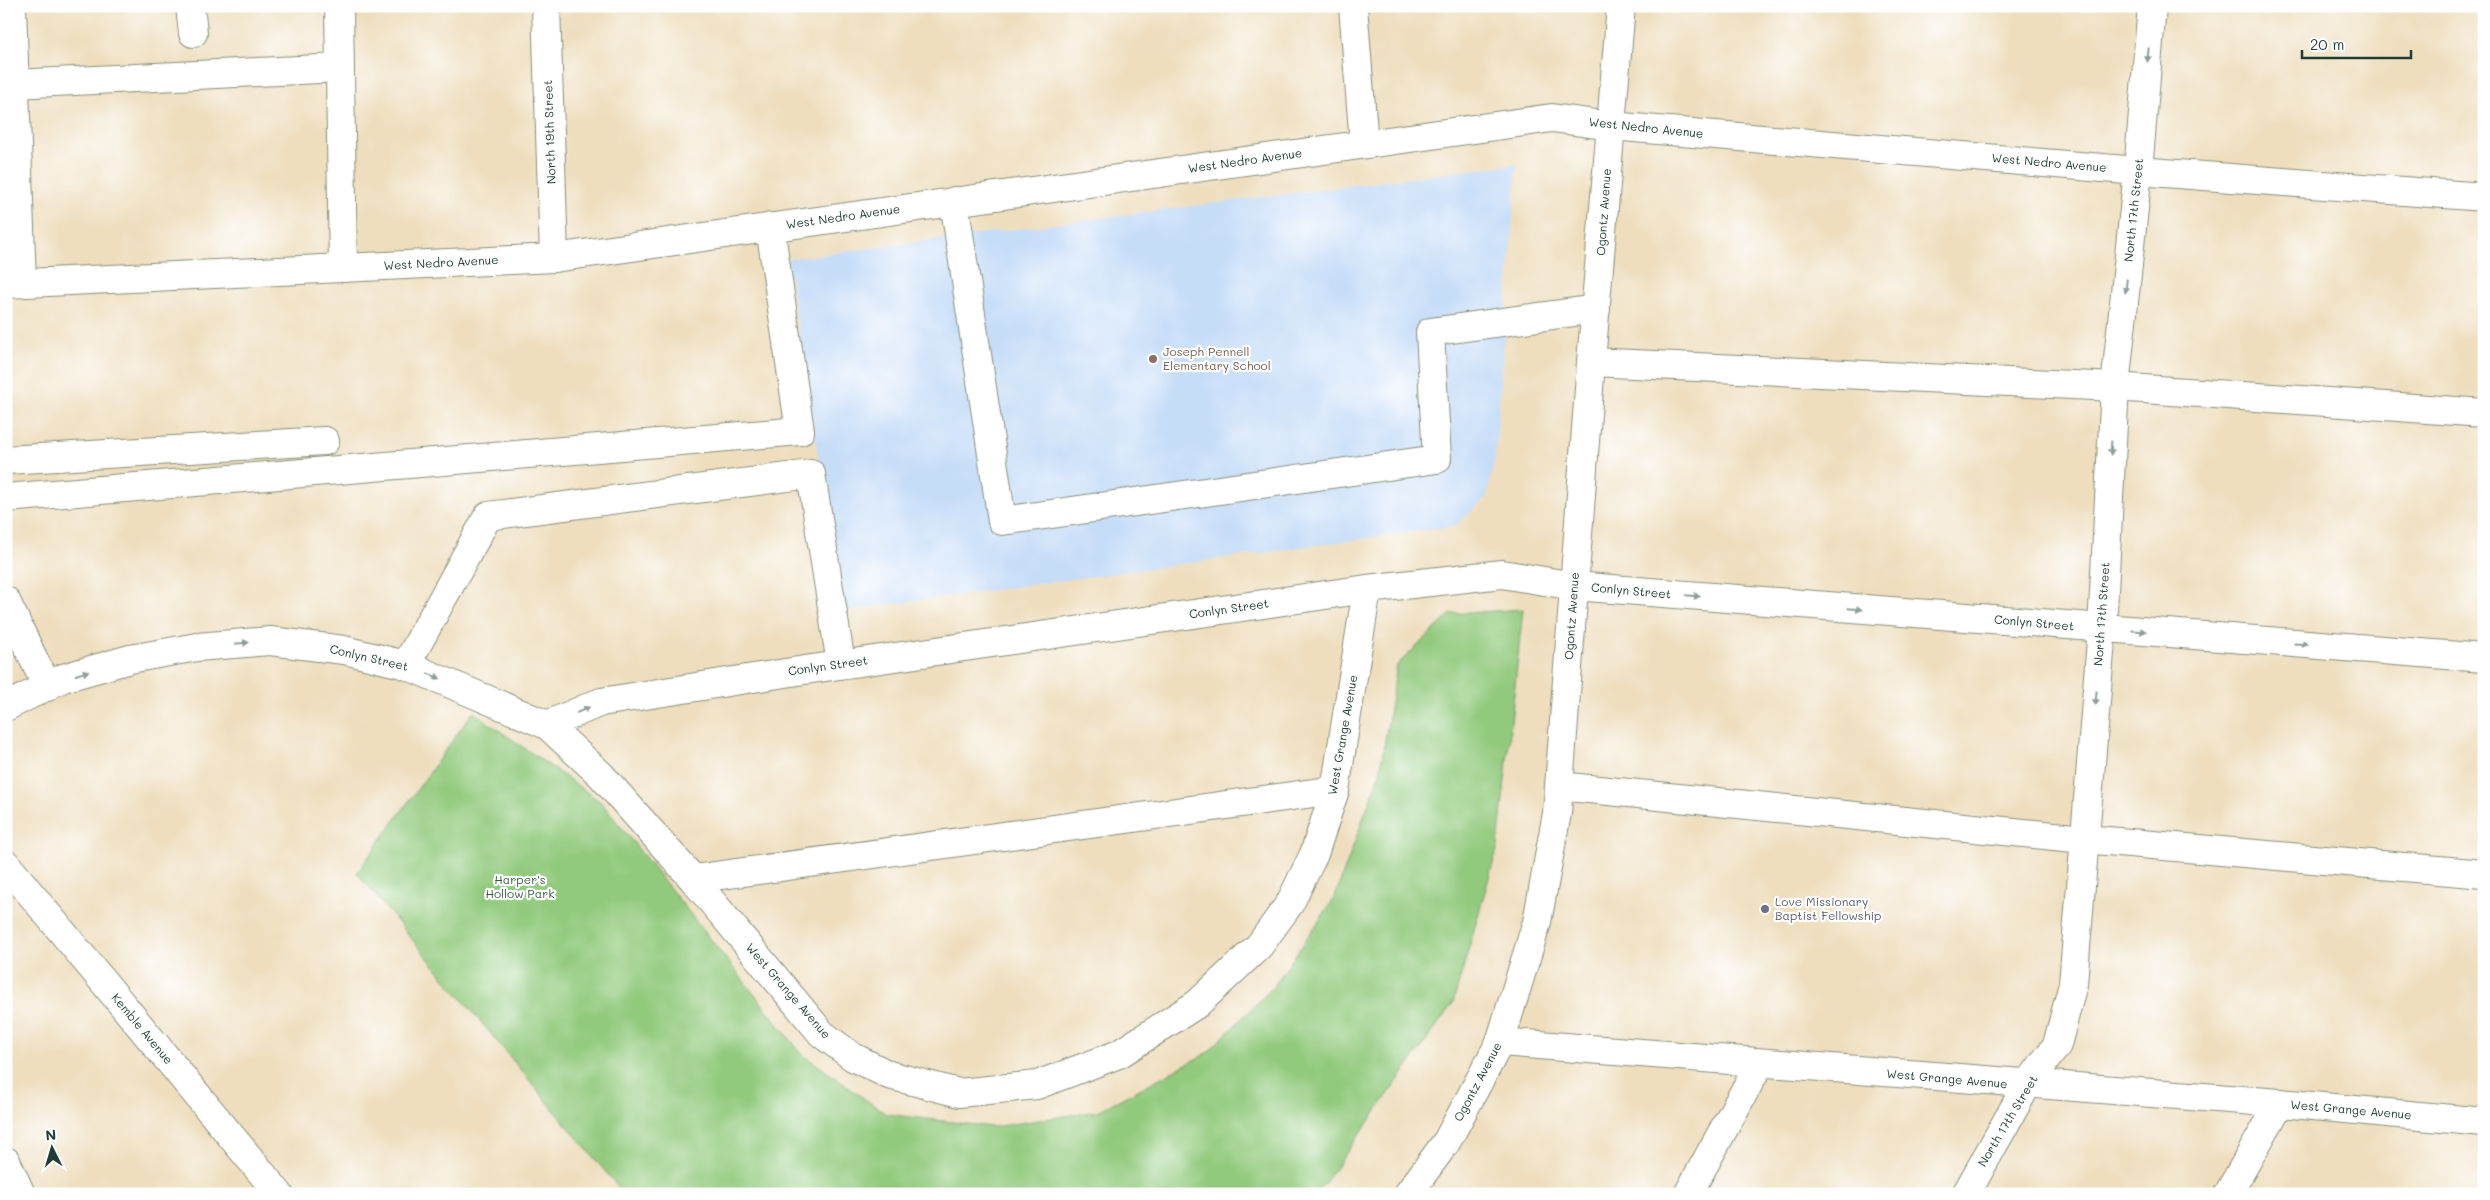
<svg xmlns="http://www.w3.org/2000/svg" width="2490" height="1200" font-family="Mali,sans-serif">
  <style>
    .built { fill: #c6ddf8 }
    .park { fill: #92ca7d; stroke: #588458 }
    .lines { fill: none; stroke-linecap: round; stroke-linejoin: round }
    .minor-casing { stroke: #868e79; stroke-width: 30 }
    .major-casing { stroke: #868e79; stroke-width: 30 }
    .minor { stroke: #fff; stroke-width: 28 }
    .major { stroke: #fff; stroke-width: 28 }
    .oneway { fill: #8f9e9a }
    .education-dot { fill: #8d6e63; stroke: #fff; stroke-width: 2 }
    .worship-dot { fill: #6b7280; stroke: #fff; stroke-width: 2 }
    .labels { text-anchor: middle; stroke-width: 4.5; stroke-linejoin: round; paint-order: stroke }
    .street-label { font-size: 12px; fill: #1f3d34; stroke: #fff }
    .education-label { font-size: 12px; fill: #785e54; stroke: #fff; text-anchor: start }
    .park-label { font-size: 12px; fill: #3c6046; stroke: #fff }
    .worship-label { font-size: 12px; fill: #5b616d; stroke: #fff; text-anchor: start }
  </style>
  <rect width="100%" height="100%" fill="#fff"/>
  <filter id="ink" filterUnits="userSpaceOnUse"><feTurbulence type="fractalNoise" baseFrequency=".02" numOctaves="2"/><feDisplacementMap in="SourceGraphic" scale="10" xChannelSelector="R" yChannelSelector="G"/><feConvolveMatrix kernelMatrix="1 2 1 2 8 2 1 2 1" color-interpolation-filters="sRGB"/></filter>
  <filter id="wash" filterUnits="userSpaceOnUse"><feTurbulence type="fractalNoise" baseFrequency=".0096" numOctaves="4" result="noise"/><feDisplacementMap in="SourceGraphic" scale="20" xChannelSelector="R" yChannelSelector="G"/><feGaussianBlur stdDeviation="1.12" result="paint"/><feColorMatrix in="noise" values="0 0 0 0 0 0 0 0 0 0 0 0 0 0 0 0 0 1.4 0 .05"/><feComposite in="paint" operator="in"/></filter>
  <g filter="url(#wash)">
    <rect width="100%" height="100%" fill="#eedebe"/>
    <polygon class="built" points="1517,164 1495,458 1486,498 1455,526 842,611 787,259"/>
    <polygon class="park" points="1523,609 1498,846 1453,1003 1325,1183 1313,1194 624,1194 357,873 473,712 601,802 802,1054 886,1114 993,1127 1098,1111 1207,1053 1273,987 1334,899 1380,772 1397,665 1451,614"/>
  </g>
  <g filter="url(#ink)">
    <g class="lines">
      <defs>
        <g id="minor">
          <polyline points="12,6 22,283"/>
          <polyline points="190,6 193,33"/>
          <polyline points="339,6 343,268"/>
          <polyline points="546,6 554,258"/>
          <polyline points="1353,6 1364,144"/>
          <polyline points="14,84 340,68"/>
          <polyline points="954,201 1002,521 1437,459 1430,332 1596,309"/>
          <polyline points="6,284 554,258 1552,118 1611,126 2138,171 2484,197"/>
          <polyline points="1591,362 2115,387 2484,413"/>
          <polyline points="6,460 325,441"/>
          <polyline points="6,498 800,431 770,227"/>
          <polyline points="6,601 47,687"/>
          <polyline points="406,665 488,516 811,474 841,664"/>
          <polyline points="6,707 63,678 130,659 197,647 270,641 344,650 406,665 547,725 601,702 798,671 1367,589 1502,574 1574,586 2484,658"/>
          <polyline points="547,725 601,775 693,879 822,1034 853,1057 889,1075 959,1093 1037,1085 1119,1054 1197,1004 1259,946 1290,903 1314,854 1335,790 1367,589"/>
          <polyline points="1559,786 2084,839 2484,874"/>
          <polyline points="6,864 279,1194"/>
          <polyline points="693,879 1335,790"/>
          <polyline points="1500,1042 2280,1103 2484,1122"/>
          <polyline points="6,1161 21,1194"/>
          <polyline points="1688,1194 1760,1063"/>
          <polyline points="1966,1194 2027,1085 2057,1045 2073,984 2102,628 2115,387 2138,171 2152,6"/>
          <polyline points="2228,1194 2280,1103"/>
        </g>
        <polyline id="major" points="1408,1194 1447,1141 1500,1042 1537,922 1557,813 1591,362 1621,6"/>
      </defs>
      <use href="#minor" class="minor-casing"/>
      <use href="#major" class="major-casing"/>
      <use href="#minor" class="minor"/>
      <use href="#major" class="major"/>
    </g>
    <defs><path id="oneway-solid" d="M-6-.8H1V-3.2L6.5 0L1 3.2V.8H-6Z" transform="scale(1.25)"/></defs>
    <g class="oneway">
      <use href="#oneway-solid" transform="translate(2148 55) rotate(95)"/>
      <use href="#oneway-solid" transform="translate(2126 286) rotate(96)"/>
      <use href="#oneway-solid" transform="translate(2111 448) rotate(93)"/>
      <use href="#oneway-solid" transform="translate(1693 596) rotate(5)"/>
      <use href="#oneway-solid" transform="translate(1855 609) rotate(5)"/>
      <use href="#oneway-solid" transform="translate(2139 631) rotate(4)"/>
      <use href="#oneway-solid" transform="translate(242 643) rotate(-5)"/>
      <use href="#oneway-solid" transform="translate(2301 644) rotate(4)"/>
      <use href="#oneway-solid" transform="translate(82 673) rotate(-17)"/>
      <use href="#oneway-solid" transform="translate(434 676) rotate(22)"/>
      <use href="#oneway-solid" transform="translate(2096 698) rotate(95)"/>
      <use href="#oneway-solid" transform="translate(583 710) rotate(-24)"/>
    </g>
  </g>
  <circle class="education-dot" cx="1153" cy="359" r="5"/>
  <circle class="worship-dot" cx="1765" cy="909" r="5"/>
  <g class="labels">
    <g class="street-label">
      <text transform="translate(1646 128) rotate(6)" y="4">West Nedro Avenue</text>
      <text transform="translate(550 132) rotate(-92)" y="4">North 19th Street</text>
      <text transform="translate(1245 161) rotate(-8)" y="4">West Nedro Avenue</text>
      <text transform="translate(2049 163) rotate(5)" y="4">West Nedro Avenue</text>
      <text transform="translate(2134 210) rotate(-84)" y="4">North 17th Street</text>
      <text transform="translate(1604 212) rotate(-86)" y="4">Ogontz Avenue</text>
      <text transform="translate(843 217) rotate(-8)" y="4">West Nedro Avenue</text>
      <text transform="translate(441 263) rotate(-3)" y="4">West Nedro Avenue</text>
      <text transform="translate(1631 591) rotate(5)" y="4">Conlyn Street</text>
      <text transform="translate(1229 609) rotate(-8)" y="4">Conlyn Street</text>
      <text transform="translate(2102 614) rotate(-86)" y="4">North 17th Street</text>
      <text transform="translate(1572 616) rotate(-86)" y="4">Ogontz Avenue</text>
      <text transform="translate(2034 623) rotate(5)" y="4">Conlyn Street</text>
      <text transform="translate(369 658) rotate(13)" y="4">Conlyn Street</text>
      <text transform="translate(828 666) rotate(-8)" y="4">Conlyn Street</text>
      <text transform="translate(1343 735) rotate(-80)" y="4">West Grange Avenue</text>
      <text transform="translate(788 991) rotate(49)" y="4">West Grange Avenue</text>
      <text transform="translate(142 1029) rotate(50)" y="4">Kemble Avenue</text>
      <text transform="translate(1947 1079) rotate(5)" y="4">West Grange Avenue</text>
      <text transform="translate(1478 1082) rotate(-62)" y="4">Ogontz Avenue</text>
      <text transform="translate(2351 1110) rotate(5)" y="4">West Grange Avenue</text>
      <text transform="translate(2008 1121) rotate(-59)" y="4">North 17th Street</text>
    </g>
    <g class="education-label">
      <text x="1163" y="356">Joseph Pennell<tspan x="1163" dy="14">Elementary School</tspan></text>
    </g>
    <g class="park-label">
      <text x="520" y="884">Harper's<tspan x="520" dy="14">Hollow Park</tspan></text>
    </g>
    <g class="worship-label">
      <text x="1775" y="906">Love Missionary<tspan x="1775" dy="14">Baptist Fellowship</tspan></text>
    </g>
  </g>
  <rect width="2490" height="1200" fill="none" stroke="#fff" stroke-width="25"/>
  <g transform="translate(52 1148) rotate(355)" stroke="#ffffff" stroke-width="4" paint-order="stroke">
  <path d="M0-4L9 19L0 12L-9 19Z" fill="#1f3d34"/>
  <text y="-8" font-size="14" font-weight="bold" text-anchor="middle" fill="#1f3d34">N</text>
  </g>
  <path d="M2302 50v8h109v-8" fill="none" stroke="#1f3d34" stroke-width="2.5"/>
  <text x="2310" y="50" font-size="15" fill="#1f3d34" stroke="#ffffff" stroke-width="4" paint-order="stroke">20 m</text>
</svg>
